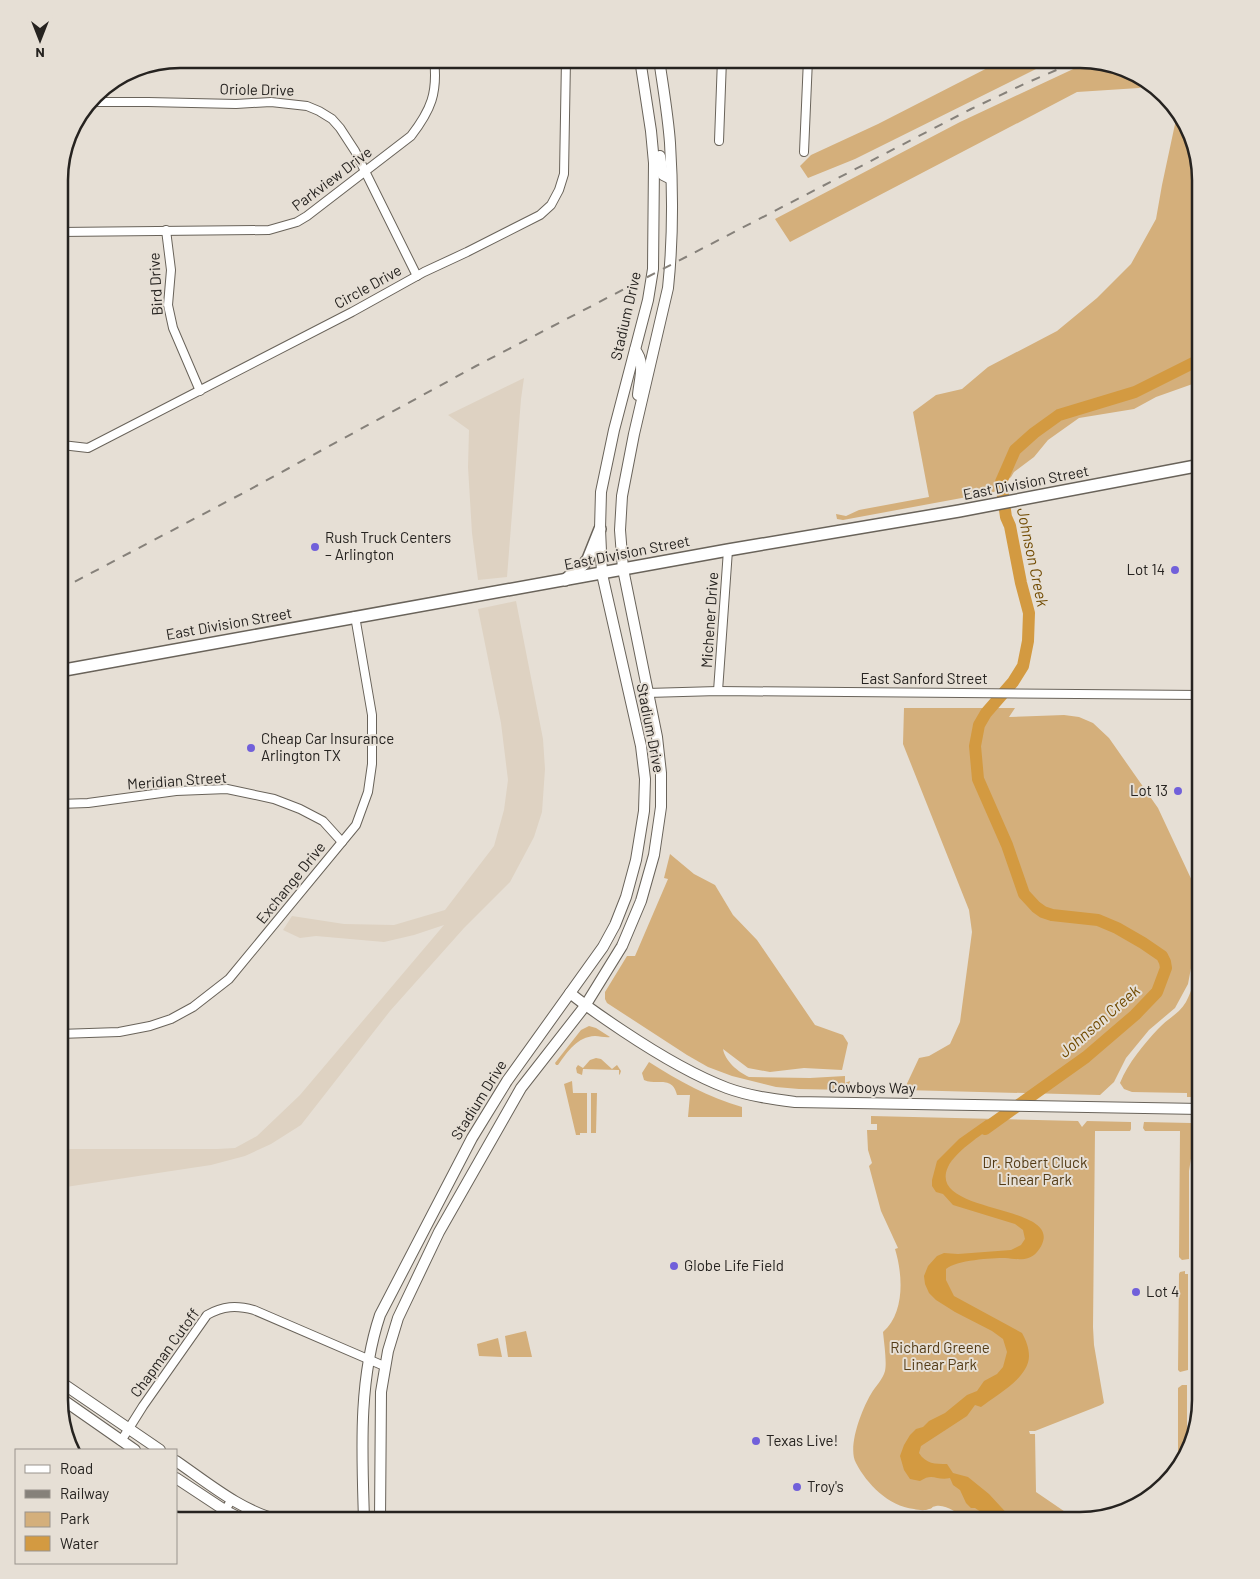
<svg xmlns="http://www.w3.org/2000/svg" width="1260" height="1579" font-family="Barlow,sans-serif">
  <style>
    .built { fill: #ded2c2 }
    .green { fill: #d4af7b }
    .water { fill: #d39a41 }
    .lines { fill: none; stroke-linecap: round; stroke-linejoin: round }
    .river { stroke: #d39a41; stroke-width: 12 }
    .street-casing { stroke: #69635a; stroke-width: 10 }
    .secondary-casing { stroke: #69635a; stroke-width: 12 }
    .primary-casing { stroke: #69635a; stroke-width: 14 }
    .street { stroke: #fff; stroke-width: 8 }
    .secondary { stroke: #fff; stroke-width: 10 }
    .primary { stroke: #fff; stroke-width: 11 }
    .rail { stroke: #86817a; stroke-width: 2; stroke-dasharray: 9 9; stroke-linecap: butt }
    .poi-dot { fill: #7160da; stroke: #e6dfd5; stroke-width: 2 }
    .labels { text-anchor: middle; stroke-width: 4; stroke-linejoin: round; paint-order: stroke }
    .street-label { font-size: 15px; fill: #262320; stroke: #e6dfd5 }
    .poi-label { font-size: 15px; fill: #262320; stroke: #e6dfd5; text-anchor: start }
    .park-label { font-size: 15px; fill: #533b16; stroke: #e6dfd5 }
    .water-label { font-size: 16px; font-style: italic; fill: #704a00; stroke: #e6dfd5 }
    .rim { fill: none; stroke: #262320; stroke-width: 2.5 }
  </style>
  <rect width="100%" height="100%" fill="#e6dfd5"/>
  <g class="built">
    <polygon points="524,378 521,399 507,577 478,580 472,533 468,467 469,430 448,415"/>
    <polygon points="516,601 543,739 545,769 542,812 534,837 510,882 464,928 390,1011 301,1125 271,1144 245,1156 211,1165 59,1188 59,1149 217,1149 235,1148 257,1136 300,1095 444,925 414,935 384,942 316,936 300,938 283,930 292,916 344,924 394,925 445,910 494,846 504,810 508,780 501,723 478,609"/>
  </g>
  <g class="green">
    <polygon points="1005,59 1056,59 855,159 808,178 800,166 811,155 878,124"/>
    <polygon points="1095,61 1140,75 1150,84 1139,88 1077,92 790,242 775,219 960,122 1084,64"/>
    <polygon points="1178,110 1181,112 1201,180 1201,381 1156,397 1134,409 1079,418 1048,440 1034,457 1014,472 1011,477 994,492 843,520 837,519 836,514 846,516 859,510 929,497 913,412 936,395 962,389 988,367 1057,331 1097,298 1131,264 1156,219 1162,185"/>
    <path d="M904,708H1015L1009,717L1064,715L1079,717L1093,723L1109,738L1158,808L1201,900V1094L1198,1097H1187V1093L1132,1092L1124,1089L1120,1083C1128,1063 1144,1044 1158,1029C1167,1019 1179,1014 1186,1002C1193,989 1196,974 1197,961L1191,968L1188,984L1175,1008L1149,1030L1126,1058L1114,1082L1100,1095L904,1090L919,1058L929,1056L950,1044L960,1022L972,932L969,910L903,744Z"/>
    <path d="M670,854L694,874L715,885L733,915L757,940L815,1025L843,1035L848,1043L842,1070L804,1068L770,1072L748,1068L723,1049C725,1061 738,1072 749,1077L810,1078L845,1076V1083L850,1081L848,1090L799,1089L776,1087L732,1076L708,1067L687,1055L607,1003L605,999V992L627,956H635L668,879L664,878Z"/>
    <path d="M589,1026L596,1028L610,1037C606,1038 600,1036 595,1036C577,1037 568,1051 558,1065H556L555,1063L581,1030Z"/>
    <polygon points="596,1058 601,1059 612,1069 617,1065 621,1071 620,1074 619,1075 619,1070 583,1069 582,1075 577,1073 576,1068 578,1065 583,1068 590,1060"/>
    <path d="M649,1062C679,1081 708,1097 742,1107V1117H688L690,1095H677C672,1075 657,1086 644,1080L642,1073Z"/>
    <polygon points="572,1081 573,1093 587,1093 587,1133 580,1133 580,1135 576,1135 564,1084"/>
    <polygon points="591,1093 597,1093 596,1133 591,1133"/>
    <path d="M871,1116L1078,1121L1082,1127L1087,1121L1131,1122V1129L1130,1131H1095L1093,1327L1094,1345L1104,1403L1101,1405L1035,1431H1029L1030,1434H1035L1036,1492L1077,1520H966C959,1514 946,1504 936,1506C930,1507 934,1508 929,1509C925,1511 918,1510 914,1509C888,1506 867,1484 856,1463C847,1447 862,1409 871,1394C875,1387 883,1379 885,1371C887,1363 884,1342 883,1332C905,1313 903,1275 895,1249L898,1248L881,1211L869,1166L872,1163L868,1150L867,1130H877V1124H871Z"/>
    <polygon points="1144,1122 1191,1123 1196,1127 1189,1171 1189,1259 1182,1260 1179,1257 1180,1131 1145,1131 1143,1128"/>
    <path d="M1201,1126L1194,1172L1193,1256L1192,1257C1192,1213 1190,1170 1199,1127Z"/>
    <polygon points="1185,1271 1185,1274 1188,1274 1188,1370 1180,1372 1178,1370 1179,1274 1180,1272"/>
    <polygon points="526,1331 532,1357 508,1357 505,1336"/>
    <polygon points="498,1338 502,1357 479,1356 477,1344"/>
    <polygon points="1182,1385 1187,1385 1187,1455 1178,1465 1178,1388"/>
  </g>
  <path class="water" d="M986,1120H1002C986,1132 956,1150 948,1167C925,1217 1077,1202 1037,1252C1029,1262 1016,1259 1005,1258C992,1258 956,1260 946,1269V1280L954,1296L1022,1333C1026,1340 1029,1348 1029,1356C1029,1378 996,1395 981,1407L975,1405L967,1416L921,1446L919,1453C926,1464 935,1464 947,1464L953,1473L968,1477L989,1494L1013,1520H993L975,1508H971L966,1503L960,1490L953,1485L950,1478C936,1481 933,1472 920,1481L910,1479L904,1470L900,1456L904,1445L910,1435L916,1429L923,1427L929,1421L945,1413L967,1395L977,1391L984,1381L997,1374L1003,1367L1007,1352L1003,1339L992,1331L955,1312L936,1300L929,1293L925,1284L924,1276L928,1266L937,1256L944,1253L958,1254L1011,1250L1021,1245L1025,1239L1023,1230L1015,1224L953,1205L943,1194L936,1192L932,1186V1180L937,1161L959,1139Z"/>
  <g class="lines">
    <polyline class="river" points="985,1129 1086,1057 1135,1015 1157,992 1166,968 1165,962 1162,956 1143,943 1117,928 1098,920 1052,915 1043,912 1036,907 1024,894 1007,845 978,779 975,746 979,725 986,713 1013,682 1023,666 1028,641 1029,613 1021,583 1010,526 1006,517 1001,482 1015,450 1034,433 1059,415 1135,392 1201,359"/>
    <defs>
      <g id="street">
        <polyline points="90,102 148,102 236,104 271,102 307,106 319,111 332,119 340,128 355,151 417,276"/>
        <polyline points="719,141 722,59"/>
        <polyline points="804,152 808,59"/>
        <polyline points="166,230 171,270 168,305 173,328 200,391"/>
        <path d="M59,232L269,230L297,222L307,216L411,136C431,110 438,93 434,59"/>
        <polyline points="59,443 62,445 88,448 352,312 424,272 467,252 540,215 551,205 559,190 564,174 566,59"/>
        <polyline points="718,691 728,550"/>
        <polyline points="647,693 718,691 1201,695"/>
        <polyline points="59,804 88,803 176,791 227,789 274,799 300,809 323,821 342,842"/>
        <polyline points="59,1034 119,1032 150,1026 171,1019 193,1007 229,979 356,825 368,792 372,764 372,715 355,616"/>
        <path d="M121,1441L143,1406L207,1315C223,1306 236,1305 254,1310L384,1366"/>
        <polyline points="219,1520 232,1499"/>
      </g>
      <g id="secondary">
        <polyline points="660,156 663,175 671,179"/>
        <path d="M635,350C646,362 639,381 638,395"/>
        <path d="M570,993C587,1007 605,1019 623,1031C656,1053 690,1074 727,1088C749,1096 772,1099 795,1102L1201,1109"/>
        <polyline points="59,1381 160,1450"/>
        <polyline points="59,1397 135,1450"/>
        <polyline points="1197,1417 1198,1207 1201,1159"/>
        <path d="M176,1461C208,1483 241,1511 279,1520"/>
        <polyline points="176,1478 226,1511 244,1520"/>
        <path d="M364,1520C362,1452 358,1381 380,1315L472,1138L507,1081L603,947L615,925L626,897L636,860L644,811L645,779L641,746L602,574L600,529L601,492L614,430L648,300L653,269L654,163L651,131L640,59"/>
        <path d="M380,1520L381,1392L388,1351L398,1318L439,1232L521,1088L585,1006L622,946L641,901L654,855L661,807V773L657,737L623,569L620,530L622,496L634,434L668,288C673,240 673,191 670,143C668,115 663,87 659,59"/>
      </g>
      <g id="primary">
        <polyline points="565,580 584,564 588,559 600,529"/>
        <polyline points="59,671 728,550 959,511 1201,465"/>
      </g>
    </defs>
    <use href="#street" class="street-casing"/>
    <use href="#secondary" class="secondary-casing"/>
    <use href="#primary" class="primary-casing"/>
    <use href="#street" class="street"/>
    <use href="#secondary" class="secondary"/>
    <use href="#primary" class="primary"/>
    <polyline class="rail" points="59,590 247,491 476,366 971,109 1024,84 1082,59"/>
  </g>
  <g class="poi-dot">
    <circle cx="315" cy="547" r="5"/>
    <circle cx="1175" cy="570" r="5"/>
    <circle cx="251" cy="748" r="5"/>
    <circle cx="1178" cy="791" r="5"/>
    <circle cx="674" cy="1266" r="5"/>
    <circle cx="1136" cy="1292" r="5"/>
    <circle cx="756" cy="1441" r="5"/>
    <circle cx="797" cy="1487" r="5"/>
  </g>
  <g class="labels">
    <g class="street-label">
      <text transform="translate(257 90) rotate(1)" y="5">Oriole Drive</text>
      <text transform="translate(332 179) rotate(-37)" y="5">Parkview Drive</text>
      <text transform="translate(156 284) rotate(-93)" y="5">Bird Drive</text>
      <text transform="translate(368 287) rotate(-29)" y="5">Circle Drive</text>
      <text transform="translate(626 316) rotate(-77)" y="5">Stadium Drive</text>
      <text transform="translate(1026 483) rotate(-11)" y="5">East Division Street</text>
      <text transform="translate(627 553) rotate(-11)" y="5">East Division Street</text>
      <text transform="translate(710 620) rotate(-86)" y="5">Michener Drive</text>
      <text transform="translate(229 624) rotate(-10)" y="5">East Division Street</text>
      <text x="924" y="684">East Sanford Street</text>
      <text transform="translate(650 728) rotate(79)" y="5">Stadium Drive</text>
      <text transform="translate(177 781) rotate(-4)" y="5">Meridian Street</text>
      <text transform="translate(291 883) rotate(-51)" y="5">Exchange Drive</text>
      <text transform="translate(872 1088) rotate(1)" y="5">Cowboys Way</text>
      <text transform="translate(479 1100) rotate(-58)" y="5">Stadium Drive</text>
      <text transform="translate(165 1353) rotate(-54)" y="5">Chapman Cutoff</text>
    </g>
    <g class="poi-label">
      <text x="325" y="543">Rush Truck Centers<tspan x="325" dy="17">– Arlington</tspan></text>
      <text x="1165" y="575" text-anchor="end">Lot 14</text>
      <text x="261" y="744">Cheap Car Insurance<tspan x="261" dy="17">Arlington TX</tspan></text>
      <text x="1168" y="796" text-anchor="end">Lot 13</text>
      <text x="684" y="1271">Globe Life Field</text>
      <text x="1146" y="1297">Lot 4</text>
      <text x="766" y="1446">Texas Live!</text>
      <text x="807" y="1492">Troy's</text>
    </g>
    <g class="park-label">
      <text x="1035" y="1168">Dr. Robert Cluck<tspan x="1035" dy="17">Linear Park</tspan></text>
      <text x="940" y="1353">Richard Greene<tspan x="940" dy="17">Linear Park</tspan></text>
    </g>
    <g class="water-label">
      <text transform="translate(1033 557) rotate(78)" y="6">Johnson Creek</text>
      <text transform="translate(1099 1021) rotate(-41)" y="6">Johnson Creek</text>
    </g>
  </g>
  <path d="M0 0H1260V1579H0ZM180 68H1080A112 112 0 0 1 1192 180V1400A112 112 0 0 1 1080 1512H180A112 112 0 0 1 68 1400V180A112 112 0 0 1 180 68Z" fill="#e6dfd5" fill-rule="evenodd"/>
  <path class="rim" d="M180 68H1080A112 112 0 0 1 1192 180V1400A112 112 0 0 1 1080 1512H180A112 112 0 0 1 68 1400V180A112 112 0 0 1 180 68Z"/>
  <rect x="15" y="1449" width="162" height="115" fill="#e6dfd5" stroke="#99948d"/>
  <rect x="25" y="1465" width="25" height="8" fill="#ffffff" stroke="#99948d"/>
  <text x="60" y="1474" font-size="15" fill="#262320">Road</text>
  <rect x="25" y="1490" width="25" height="8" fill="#86817a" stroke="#99948d"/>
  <text x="60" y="1499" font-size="15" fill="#262320">Railway</text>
  <rect x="25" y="1512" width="25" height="15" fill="#d4af7b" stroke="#99948d"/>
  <text x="60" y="1524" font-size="15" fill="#262320">Park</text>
  <rect x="25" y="1536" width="25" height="15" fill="#d39a41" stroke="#99948d"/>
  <text x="60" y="1549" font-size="15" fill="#262320">Water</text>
  <g transform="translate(40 40) rotate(180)" stroke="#e6dfd5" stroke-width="4" paint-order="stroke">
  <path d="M0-4L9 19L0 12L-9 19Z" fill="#262320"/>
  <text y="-8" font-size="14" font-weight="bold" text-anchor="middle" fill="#262320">N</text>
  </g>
</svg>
